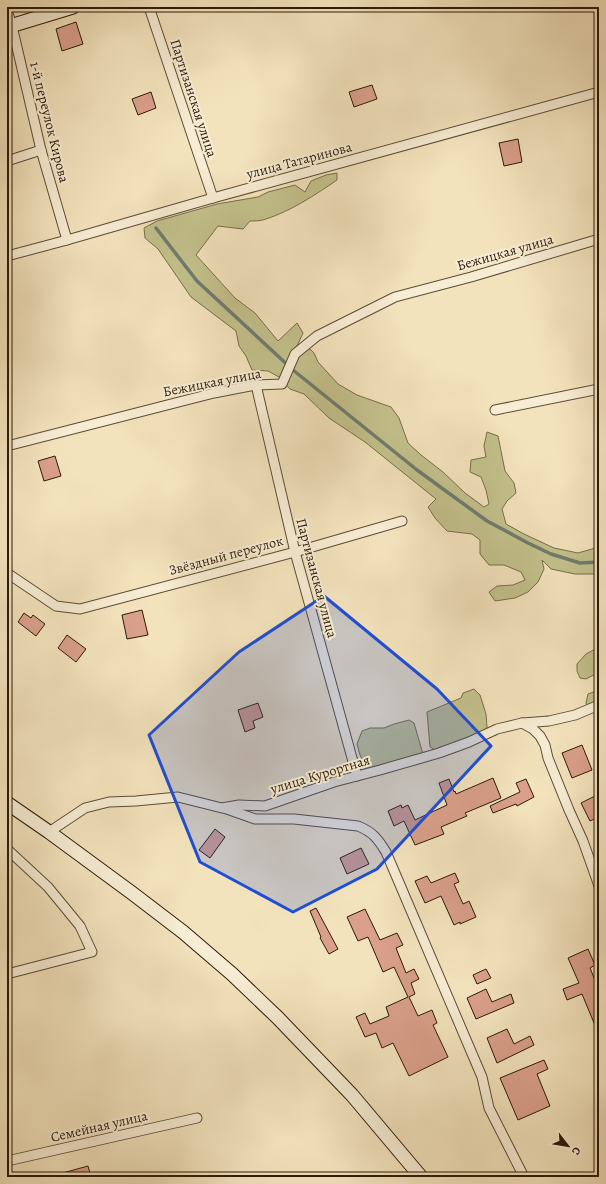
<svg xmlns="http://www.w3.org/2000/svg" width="606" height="1184" font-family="Alegreya,serif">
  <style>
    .green { fill: #c3c18c; stroke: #786e4a }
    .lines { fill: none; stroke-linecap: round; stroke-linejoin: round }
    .stream { stroke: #6f7c70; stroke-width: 3.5 }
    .building { fill: #daa08b; stroke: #2c1a08 }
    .minor-casing { stroke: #5e4c35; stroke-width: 11 }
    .secondary-casing { stroke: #2c1a08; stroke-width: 15 }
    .minor { stroke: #f7edd4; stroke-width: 9 }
    .secondary { stroke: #f7edd4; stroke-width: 13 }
    .marked { fill: #1d4ed8; fill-opacity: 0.2; stroke: #1d4ed8; stroke-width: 3; stroke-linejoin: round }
    .labels { text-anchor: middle; stroke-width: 4; stroke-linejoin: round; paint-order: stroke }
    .street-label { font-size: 14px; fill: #2c1a08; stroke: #f7edd4 }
  </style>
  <rect width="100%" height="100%" fill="#f3e3bd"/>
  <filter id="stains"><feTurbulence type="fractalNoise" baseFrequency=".005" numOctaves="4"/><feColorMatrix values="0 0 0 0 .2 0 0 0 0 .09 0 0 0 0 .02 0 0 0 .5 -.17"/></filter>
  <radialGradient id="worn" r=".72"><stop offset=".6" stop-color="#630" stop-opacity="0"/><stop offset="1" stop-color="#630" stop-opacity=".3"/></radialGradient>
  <g class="green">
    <path d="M337,173V180C315,195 291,211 266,219C261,221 255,221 250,221L243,229L218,226L196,255L235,298L255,313L278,341L297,323L303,333L297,346L310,349L314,353L318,362L338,384L357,395L391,407L399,418L408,443L421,455L443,472L465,493L484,507L489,504L486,490L481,477L470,472L471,460L486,457L484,446L487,432L498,436L505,471L514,483L516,493L507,501L502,509L506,524L524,534L554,548L578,553L599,547V574H575L551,569L542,560L544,569L538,582L528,592L515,598L495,601L489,592L497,586L513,585L525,580L521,572L504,565H489L480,554V540L472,534L447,531L435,518L428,507L436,499L365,442L329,418L304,394L290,389L279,377L268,371L252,370L246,356L239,346L236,331L191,297L158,249L145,238L144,228L157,221L217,204L258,197L268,192L295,185L305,192L311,181L326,175Z"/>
    <polygon points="599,647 599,672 586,679 580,678 577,671 577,664 586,654"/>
    <polygon points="474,689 480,695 486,714 487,727 482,740 444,755 430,747 427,712 461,698 463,693"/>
    <polygon points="599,690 599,708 587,706 586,703 588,694"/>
    <polygon points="409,720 414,723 423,754 421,758 366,769 360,755 357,744 362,731 370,728 384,728 394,724"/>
  </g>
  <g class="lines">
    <polyline class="stream" points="156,228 197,281 293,370 417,470 487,521 528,543 551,554 580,563 599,562"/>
  </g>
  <g class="building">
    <polygon points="76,22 83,44 62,51 56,29"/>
    <polygon points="372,85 377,99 354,107 349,92"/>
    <polygon points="151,92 156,108 138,115 132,99"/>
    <polygon points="518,139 522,162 504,166 499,143"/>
    <polygon points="55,456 61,476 44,481 38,461"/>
    <polygon points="142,610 148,635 127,639 122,615"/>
    <polygon points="24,613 31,618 33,615 45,624 36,636 18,622"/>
    <polygon points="67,635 86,649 76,662 58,648"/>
    <polygon points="258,703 263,717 253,721 255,728 245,732 238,710"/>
    <polygon points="582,745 592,770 572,778 562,753"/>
    <polygon points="493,778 501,798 465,813 467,816 441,827 444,834 415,845 404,821 394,826 388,811 401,805 402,808 408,805 415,820 447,805 439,783 449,779 454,792 455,791 456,794"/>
    <polygon points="526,779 534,797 517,806 516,804 493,813 490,806 520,792 516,783"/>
    <polygon points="599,794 599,817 590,821 581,803"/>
    <polygon points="215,829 225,837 210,858 199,850"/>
    <polygon points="361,848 369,864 347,874 340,858"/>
    <polygon points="455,873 459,882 454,884 463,904 469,901 476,917 460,924 460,922 454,925 441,896 425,903 415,881 427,876 431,883"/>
    <polygon points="316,908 338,949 329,954 320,938 321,937 310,911"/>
    <polygon points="365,909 380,940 397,933 403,945 396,948 406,973 414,969 419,979 411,983 415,994 409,997 418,1016 432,1010 437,1023 433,1025 448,1057 409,1076 393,1043 382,1048 376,1033 365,1037 356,1017 365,1013 370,1024 389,1016 386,1007 408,997 394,967 383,972 368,937 358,941 347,917"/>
    <polygon points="588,949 595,965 590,968 599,990 599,1035 582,994 567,1000 563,989 579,983 568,958"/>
    <polygon points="486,969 491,978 477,984 473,975"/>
    <polygon points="486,989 492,1002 511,994 514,1003 476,1019 467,998"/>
    <polygon points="507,1029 514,1044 530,1036 534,1045 497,1063 487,1038"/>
    <polygon points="544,1060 548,1069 537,1074 550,1106 518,1120 500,1078"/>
    <polygon points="88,1166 91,1177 59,1177 59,1174"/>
  </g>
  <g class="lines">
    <defs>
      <g id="minor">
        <polyline points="149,7 213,198"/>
        <polyline points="7,10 12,26 41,150 67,240"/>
        <polyline points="7,161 41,150"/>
        <polyline points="7,256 67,240 213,198 599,92"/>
        <polyline points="256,385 295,552 357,776"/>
        <polyline points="495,410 599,389"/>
        <polyline points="7,446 214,393 256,385 282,384 295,354 317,336 395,297 471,277 599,239"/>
        <polyline points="7,573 56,606 80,609 295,552 402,521"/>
        <polyline points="522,723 533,729 540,736 545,745 548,758 569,810 583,841 599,886"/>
        <path d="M224,808L255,819H294L358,826C373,832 378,839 386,852L482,1077L489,1108L524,1177"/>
        <polyline points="49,832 85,808 109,802 136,801 178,797 222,808 239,805 265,806 334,782 380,770 439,753 469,742 497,729 522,723 549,721 575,715 599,705"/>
        <polyline points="7,849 48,887 80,926 92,952 7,974"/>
        <polyline points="7,1161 197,1118"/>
      </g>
      <g id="secondary">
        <polyline points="7,27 73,7"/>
        <polyline points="7,803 49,832 132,893 183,932 232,974 278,1018 352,1095 421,1177"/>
      </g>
    </defs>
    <use href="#minor" class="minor-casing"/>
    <use href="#secondary" class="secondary-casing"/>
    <use href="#minor" class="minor"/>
    <use href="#secondary" class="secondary"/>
  </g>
  <path class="marked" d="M324,596L437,689L491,746L377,869L293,912L200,862L149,735L239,652Z"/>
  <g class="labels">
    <g class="street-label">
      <text transform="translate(194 98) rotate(72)" y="5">Партизанская улица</text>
      <text transform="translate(50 122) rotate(76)" y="5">1-й переулок Кирова</text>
      <text transform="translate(299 160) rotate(-15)" y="5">улица Татаринова</text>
      <text transform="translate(505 252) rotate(-16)" y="5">Бежицкая улица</text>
      <text transform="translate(212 382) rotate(-11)" y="5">Бежицкая улица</text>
      <text transform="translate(226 555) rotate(-15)" y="5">Звёздный переулок</text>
      <text transform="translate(317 578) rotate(75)" y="5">Партизанская улица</text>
      <text transform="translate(320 774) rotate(-17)" y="5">улица Курортная</text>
      <text transform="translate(99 1126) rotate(-13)" y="5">Семейная улица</text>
    </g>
  </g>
  <rect width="606" height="1184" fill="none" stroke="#f3e3bd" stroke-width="24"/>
  <rect x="8" y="8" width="590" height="1168" fill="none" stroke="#2c1a08" stroke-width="2"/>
  <rect x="12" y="12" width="582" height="1160" fill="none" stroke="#2c1a08"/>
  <g transform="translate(568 1146) rotate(121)" stroke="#f7edd4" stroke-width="3" paint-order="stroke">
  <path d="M0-3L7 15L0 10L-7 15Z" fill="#2c1a08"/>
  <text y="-6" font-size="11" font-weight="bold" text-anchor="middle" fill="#2c1a08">С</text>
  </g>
  <rect width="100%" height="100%" filter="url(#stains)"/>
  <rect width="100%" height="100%" fill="url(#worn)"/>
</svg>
